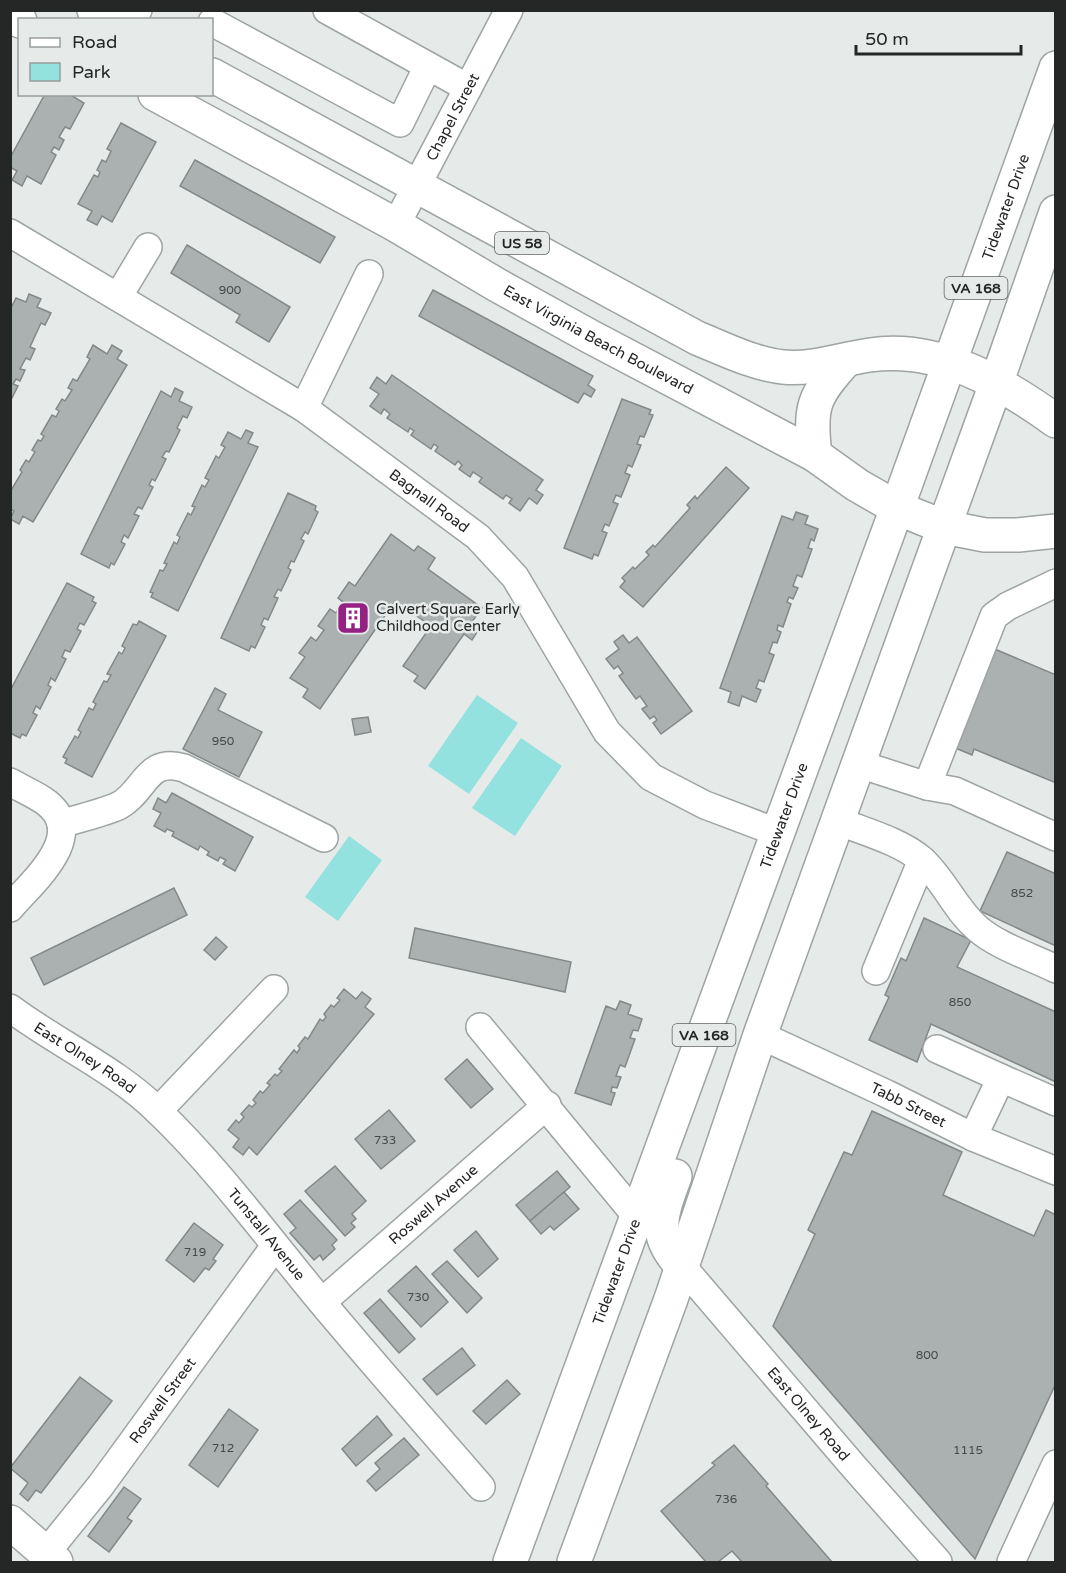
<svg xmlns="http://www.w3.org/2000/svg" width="1066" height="1573" font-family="'Varela Round',sans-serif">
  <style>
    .green { fill: #94e2df }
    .building { fill: #abb0b0; stroke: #848888; stroke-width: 1.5 }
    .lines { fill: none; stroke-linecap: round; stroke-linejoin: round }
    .minor-casing { stroke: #9ea3a3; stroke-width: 30 }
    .major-casing { stroke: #9ea3a3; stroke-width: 36 }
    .highway-casing { stroke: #9ea3a3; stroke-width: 36 }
    .minor { stroke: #fff; stroke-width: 27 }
    .major { stroke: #fff; stroke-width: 33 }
    .highway { stroke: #fff; stroke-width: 33 }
    .labels { text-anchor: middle; stroke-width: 5; stroke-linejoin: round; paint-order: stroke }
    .number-label { font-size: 12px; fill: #464948 }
    .shield { fill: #e6ebea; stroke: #5f6261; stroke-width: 1.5 }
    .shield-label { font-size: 14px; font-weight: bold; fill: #252726 }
    .street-label { font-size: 15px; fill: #252726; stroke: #e6ebea }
    .poi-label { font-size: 15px; fill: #252726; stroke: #e6ebea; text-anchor: start }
  </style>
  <rect width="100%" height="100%" fill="#e6ebea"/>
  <g class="green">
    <polygon points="477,695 518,723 469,794 428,766"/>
    <polygon points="521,738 562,766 515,836 472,808"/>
    <polygon points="349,836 382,860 338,921 305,897"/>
  </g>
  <g class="building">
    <polygon points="45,94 69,94 84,103 70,129 65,127 59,137 64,140 59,150 54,147 51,152 56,155 41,184 27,176 22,186 12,180 17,171 10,167 10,158"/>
    <polygon points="121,123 156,142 112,222 102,216 97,225 87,220 92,211 78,204 94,175 98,177 100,172 97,170 102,160 106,162 111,151 107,149"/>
    <polygon points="195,160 335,237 320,263 180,186"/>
    <polygon points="187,245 290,307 269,342 236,322 240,315 171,273"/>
    <polygon points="433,290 593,376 588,385 595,390 591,397 584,393 578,403 419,316"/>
    <polygon points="29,294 41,299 37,307 51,313 45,325 41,323 30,347 35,349 30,360 26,358 20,369 25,370 20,381 16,379 13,384 18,386 10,402 10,310 16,298 26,302"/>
    <polygon points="93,345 107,354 112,345 122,351 117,359 127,365 33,522 23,516 19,524 10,519 14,511 10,509 10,492 22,472 20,470 26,460 29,462 35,452 32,450 38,440 41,441 44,436 41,434 52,415 56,417 59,411 56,409 62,399 65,401 72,390 68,388 73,379 77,381 90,359 87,357"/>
    <polygon points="392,375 543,480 536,490 543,495 537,504 529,498 520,511 509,503 512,499 506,495 503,499 479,482 482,478 473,472 470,477 459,469 462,465 458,461 455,465 435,451 438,447 434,444 431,449 411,435 414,431 410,428 408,432 387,418 390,414 384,409 381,414 370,406 379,394 370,388 377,377 386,384"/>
    <polygon points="175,388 183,392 179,401 192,407 187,418 183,416 177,428 180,430 169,452 166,451 162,457 166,459 155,481 152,479 149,485 153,487 142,509 138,507 134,514 139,516 128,538 124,535 121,542 125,544 114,565 111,563 109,568 81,554 161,391 171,397"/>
    <polygon points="622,399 651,410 649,414 653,415 644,437 640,436 637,444 641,445 632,467 628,465 625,473 630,475 621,497 616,495 613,502 618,504 609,526 605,524 602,531 607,533 598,556 594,554 592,559 564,548"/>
    <polygon points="246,430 253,433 248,443 258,447 178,611 151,597 153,593 150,592 160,570 163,571 167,564 164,563 174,542 177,544 180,537 177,535 188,513 191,515 195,507 192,506 202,485 205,487 209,480 205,478 216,456 219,458 225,447 221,445 228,432 241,439"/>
    <polygon points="726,467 749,488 643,607 620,587 625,581 622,578 633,567 635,569 649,555 646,552 653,545 655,547 690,508 687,505 695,496 697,499"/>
    <polygon points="288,493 316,506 315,510 318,512 308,534 305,532 301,539 304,541 294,562 291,561 288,568 291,570 281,591 278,589 274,597 278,598 268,620 264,618 261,625 265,627 255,648 251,646 249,651 221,638"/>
    <polygon points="796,512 808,516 805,524 818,529 814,541 811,539 808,548 812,549 802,577 797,575 793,586 798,588 793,599 789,597 787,602 791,604 783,627 778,625 777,630 781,632 777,643 773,642 769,653 774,655 764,682 759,680 756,688 761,690 756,702 742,696 739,706 728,702 731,692 720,688 782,516 793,520"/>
    <polygon points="391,534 414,551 418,546 435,558 428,569 482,608 471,623 479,629 472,640 464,634 425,689 414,681 418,676 403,666 431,626 395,601 320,709 303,697 308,689 290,678 305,657 299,653 311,637 316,641 324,630 318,626 330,609 336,613 343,602 338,598 349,582 355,586"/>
    <polygon points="67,583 94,597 92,601 96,603 84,625 80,623 77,629 81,631 70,652 65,650 62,657 66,659 55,681 51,678 48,685 51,687 40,709 36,706 33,713 37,715 26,736 22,734 20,738 10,733 10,691"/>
    <polygon points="139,621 166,636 92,777 65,763 67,759 63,757 75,736 78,738 81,732 78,730 89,708 93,710 96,704 93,702 104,681 107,682 111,675 107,674 119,652 122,654 125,648 122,646 133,624 137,625"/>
    <polygon points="623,635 629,643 637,637 692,711 661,734 653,723 657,720 654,716 650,719 642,709 647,706 640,696 636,699 619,676 623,673 618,666 614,669 606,659 619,649 614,642"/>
    <polygon points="997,650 1056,675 1056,783 974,749 972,755 953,747 990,652"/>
    <polygon points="215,688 226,694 218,710 262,732 239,777 183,749"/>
    <polygon points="368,717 371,732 355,735 352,719"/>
    <polygon points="172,793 253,837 235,871 223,864 226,860 220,857 218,861 207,855 209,852 200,846 198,850 172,836 174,832 167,829 165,832 154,826 161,813 153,809 158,798 166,803"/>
    <polygon points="1007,852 1056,874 1056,946 980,911"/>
    <polygon points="174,888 187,915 44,985 31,958"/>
    <polygon points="924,918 971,940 957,967 1056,1012 1056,1082 931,1024 917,1062 869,1040 889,997 885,995 901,958 906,961"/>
    <polygon points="415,928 571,962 565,992 409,958"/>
    <polygon points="216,937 227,947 215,960 204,950"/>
    <polygon points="344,989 356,999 362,992 371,999 365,1007 374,1014 257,1155 249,1147 243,1155 233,1147 239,1139 228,1130 236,1120 239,1123 244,1117 241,1114 249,1105 252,1107 256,1103 253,1100 260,1091 263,1093 270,1085 267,1083 275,1074 277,1076 282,1071 279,1069 294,1050 297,1053 300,1048 298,1046 305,1037 308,1039 320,1019 323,1021 326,1017 324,1014 331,1005 334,1007 340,1000 337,998"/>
    <polygon points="620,1001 631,1005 628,1014 642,1019 638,1031 633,1030 630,1038 635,1039 625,1067 620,1065 616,1076 621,1077 617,1088 612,1087 611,1092 615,1093 611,1105 575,1093 606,1006 616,1010"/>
    <polygon points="467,1059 493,1089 471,1108 445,1079"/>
    <polygon points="389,1110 415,1141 381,1169 355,1139"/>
    <polygon points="872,1111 962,1152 943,1195 1034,1236 1046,1210 1056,1215 1056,1383 975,1559 773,1326 815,1234 808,1230 844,1152 852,1155"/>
    <polygon points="335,1166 366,1201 352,1214 356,1219 351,1223 355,1227 345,1236 305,1191"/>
    <polygon points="557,1171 570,1187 530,1221 516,1205"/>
    <polygon points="564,1192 579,1209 554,1230 550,1226 541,1234 530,1221"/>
    <polygon points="300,1200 337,1240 332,1245 335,1249 323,1260 320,1255 314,1260 290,1233 296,1228 284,1214"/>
    <polygon points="194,1223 223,1245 213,1259 216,1261 209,1270 205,1268 194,1282 166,1260"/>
    <polygon points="476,1231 498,1259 478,1277 454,1250"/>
    <polygon points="447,1261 482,1298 467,1313 432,1274"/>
    <polygon points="416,1266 448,1302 421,1327 388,1291"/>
    <polygon points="380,1299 415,1339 399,1353 364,1313"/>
    <polygon points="462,1348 475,1365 437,1395 423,1379"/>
    <polygon points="80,1377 112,1401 41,1493 36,1490 28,1501 20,1494 28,1483 10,1468"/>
    <polygon points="507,1380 520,1394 486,1424 473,1411"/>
    <polygon points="229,1409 258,1430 218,1487 189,1465"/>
    <polygon points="377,1416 392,1435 356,1466 342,1449"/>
    <polygon points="404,1438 419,1455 376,1491 367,1481 380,1469 375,1463"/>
    <polygon points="734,1445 768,1484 766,1486 832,1562 742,1562 732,1551 718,1562 706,1562 661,1511 715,1465 712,1463"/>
    <polygon points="124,1487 141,1499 127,1518 132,1521 109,1552 88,1536"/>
  </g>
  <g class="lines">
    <defs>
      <g id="minor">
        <polyline points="327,10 468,88"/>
        <polyline points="133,20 138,10"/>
        <polyline points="212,22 400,123 428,66"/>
        <path id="s1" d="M396,225L509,10"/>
        <path id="s2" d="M10,233L304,408L478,537L515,577L607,732L651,777L705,805L779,833"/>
        <polyline points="118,297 148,247"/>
        <polyline points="304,408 369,274"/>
        <polyline points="859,764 927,786 955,791 1056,837"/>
        <path d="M10,782C22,789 37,795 47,803C88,836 32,882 10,908"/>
        <polyline points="927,786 994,616 1008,606 1056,583"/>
        <path d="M838,821C865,832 900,841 922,860C944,880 955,909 977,928C997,946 1032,957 1056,969"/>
        <path d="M61,824C76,819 107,812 120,805C146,790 146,757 184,768L324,838"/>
        <polyline points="876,971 922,860"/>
        <path id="s3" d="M10,1008C58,1044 117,1070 159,1112C214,1165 261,1228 310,1288C365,1355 424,1421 481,1487"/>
        <polyline points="480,1027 638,1218"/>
        <path id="s4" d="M760,1035L887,1094L973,1137L1056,1171"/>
        <polyline points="937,1049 1001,1078 973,1137"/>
        <polyline points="1001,1078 1056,1102"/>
        <polyline points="158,1111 274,989"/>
        <path id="s5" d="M681,1265L854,1467L938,1562"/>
        <path id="s6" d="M322,1302L547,1105"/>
        <path id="s7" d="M46,1553L101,1485L275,1246"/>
        <polyline points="1011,1562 1056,1464"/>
      </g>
      <g id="major">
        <polyline points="94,10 110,20"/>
        <polyline points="10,16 20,21"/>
        <path d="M212,75L697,338C724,349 754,364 783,367C813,370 841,359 870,355C938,345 1002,382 1056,421"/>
        <path id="s8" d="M155,94L396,225L497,285L591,337L815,455L857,485L897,508L944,527L985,535H1018L1056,531"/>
        <path d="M815,455C809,407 813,396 846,360"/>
        <polyline points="10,1522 56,1562"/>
      </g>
      <g id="highway">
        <path d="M675,1176C662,1213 651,1233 681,1265"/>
        <path id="s9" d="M510,1562L897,508L1056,68"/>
        <polyline points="574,1562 671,1299 760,1035 997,381 1056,212"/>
      </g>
    </defs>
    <use href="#minor" class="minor-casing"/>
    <use href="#major" class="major-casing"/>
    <use href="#highway" class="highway-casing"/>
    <use href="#minor" class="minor"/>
    <use href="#major" class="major"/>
    <use href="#highway" class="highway"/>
  </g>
  <defs>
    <symbol id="building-square" viewBox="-11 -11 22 22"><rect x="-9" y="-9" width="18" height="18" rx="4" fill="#932282" stroke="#e6ebea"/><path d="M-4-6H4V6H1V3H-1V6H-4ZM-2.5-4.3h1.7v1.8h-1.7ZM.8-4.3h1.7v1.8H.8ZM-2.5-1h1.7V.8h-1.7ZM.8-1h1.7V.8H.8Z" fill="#fff"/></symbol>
  </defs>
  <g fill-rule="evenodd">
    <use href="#building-square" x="334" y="599" width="38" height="38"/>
  </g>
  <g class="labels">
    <g class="number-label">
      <text x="230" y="294">900</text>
      <text x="223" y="745">950</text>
      <text x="1022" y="897">852</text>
      <text x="960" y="1006">850</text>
      <text x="385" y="1144">733</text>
      <text x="195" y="1256">719</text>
      <text x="418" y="1301">730</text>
      <text x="927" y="1359">800</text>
      <text x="223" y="1452">712</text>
      <text x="968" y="1454">1115</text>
      <text x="726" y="1503">736</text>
    </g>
    <g class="shield">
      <rect x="495" y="232" width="54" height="22" rx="4.5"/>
      <rect x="944.5" y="277" width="63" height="22" rx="4.5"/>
      <rect x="672.5" y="1024" width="63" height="22" rx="4.5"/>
    </g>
    <g class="shield-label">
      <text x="522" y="248">US 58</text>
      <text x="976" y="293">VA 168</text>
      <text x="704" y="1040">VA 168</text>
    </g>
    <g class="street-label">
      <text dy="5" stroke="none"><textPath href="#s1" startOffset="122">Chapel Street</textPath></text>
      <text dy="5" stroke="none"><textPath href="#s9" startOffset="1443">Tidewater Drive</textPath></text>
      <text dy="5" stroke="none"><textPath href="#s8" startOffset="507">East Virginia Beach Boulevard</textPath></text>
      <text dy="5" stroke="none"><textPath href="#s2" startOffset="498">Bagnall Road</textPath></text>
      <text dy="5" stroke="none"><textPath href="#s9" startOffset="795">Tidewater Drive</textPath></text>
      <text dy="5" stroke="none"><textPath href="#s3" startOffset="90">East Olney Road</textPath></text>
      <text dy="5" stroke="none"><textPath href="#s4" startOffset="164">Tabb Street</textPath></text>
      <text dy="5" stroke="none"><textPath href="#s6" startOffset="148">Roswell Avenue</textPath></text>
      <text dy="5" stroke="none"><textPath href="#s3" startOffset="345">Tunstall Avenue</textPath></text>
      <text dy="5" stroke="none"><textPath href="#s9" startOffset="309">Tidewater Drive</textPath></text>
      <text dy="5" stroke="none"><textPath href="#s7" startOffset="192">Roswell Street</textPath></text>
      <text dy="5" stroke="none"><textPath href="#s5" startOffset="196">East Olney Road</textPath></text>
    </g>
    <g class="poi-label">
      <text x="376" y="614">Calvert Square Early<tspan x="376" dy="17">Childhood Center</tspan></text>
    </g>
  </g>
  <rect width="1066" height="1573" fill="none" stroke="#252726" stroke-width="24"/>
  <rect x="18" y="18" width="195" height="78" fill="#e6ebea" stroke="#999d9c" stroke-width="1.5"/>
  <rect x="30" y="38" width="30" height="9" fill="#ffffff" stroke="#999d9c" stroke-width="1.5"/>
  <text x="72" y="48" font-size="18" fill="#252726">Road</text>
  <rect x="30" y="63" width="30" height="18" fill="#94e2df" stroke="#999d9c" stroke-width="1.5"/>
  <text x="72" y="78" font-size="18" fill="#252726">Park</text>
  <path d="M856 45v9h165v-9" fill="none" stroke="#252726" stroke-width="3"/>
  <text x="865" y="45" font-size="18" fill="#252726" stroke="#e6ebea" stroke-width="4.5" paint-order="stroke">50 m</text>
</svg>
